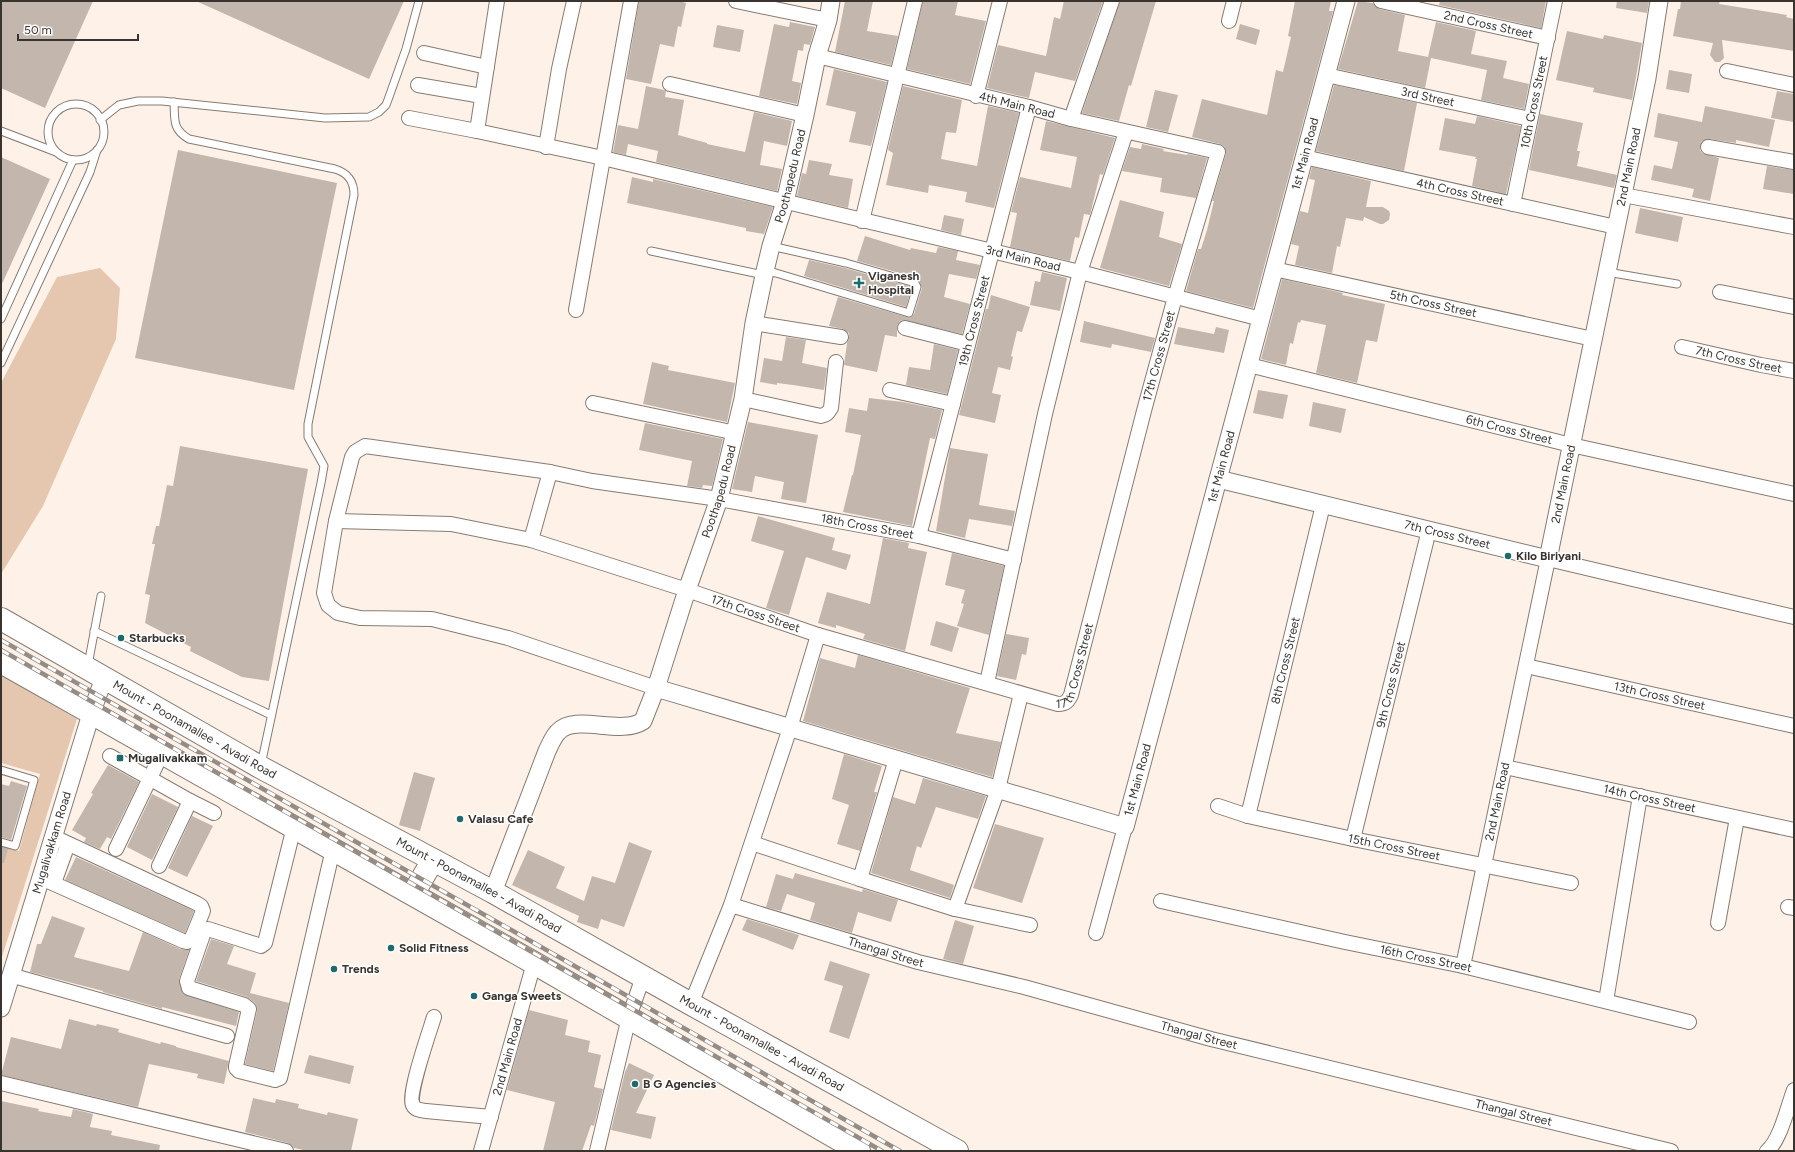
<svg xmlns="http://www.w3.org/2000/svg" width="1795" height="1152" font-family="Figtree,sans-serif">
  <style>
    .green { fill: #e5c6ae }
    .building { fill: #c2b6ad }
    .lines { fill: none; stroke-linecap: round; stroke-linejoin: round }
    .service-casing { stroke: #867b73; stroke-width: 9 }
    .minor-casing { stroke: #867b73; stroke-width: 16 }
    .tertiary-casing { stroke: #867b73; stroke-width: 19 }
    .primary-casing { stroke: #867b73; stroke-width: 24 }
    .service { stroke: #fff; stroke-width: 7 }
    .minor { stroke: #fff; stroke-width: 14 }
    .tertiary { stroke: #fff; stroke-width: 17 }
    .primary { stroke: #fff; stroke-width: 22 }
    .rail-casing { stroke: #948c85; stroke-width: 4.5 }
    .rail { stroke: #fff; stroke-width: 3; stroke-dasharray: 9; stroke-linecap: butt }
    .poi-dot { fill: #1d6a6c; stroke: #fff; stroke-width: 1.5 }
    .labels { text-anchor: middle; stroke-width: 3; stroke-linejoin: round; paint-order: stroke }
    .street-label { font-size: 12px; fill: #393430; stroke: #fff }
    .poi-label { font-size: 12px; font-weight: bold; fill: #393430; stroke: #fff; text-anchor: start }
  </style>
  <rect width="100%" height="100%" fill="#fef2e8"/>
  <g class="green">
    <polygon points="100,268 120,288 116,339 43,506 1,574 1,383 57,277"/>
    <polygon points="1,675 77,719 1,960 1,846 19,851 40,774 1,763"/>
  </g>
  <g class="building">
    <polygon points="1,1 93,1 45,108 1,88"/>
    <polygon points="196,1 404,1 369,79"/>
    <polygon points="639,1 678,1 686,3 681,27 678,26 674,47 660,44 651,84 626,79"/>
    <polygon points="845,1 873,1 867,31 898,36 891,65 835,52"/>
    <polygon points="923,1 958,1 955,15 986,21 970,84 907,69"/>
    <polygon points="1064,1 1103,1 1075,81 1035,72 1029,98 987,88 998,45 1046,56 1054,17 1060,19"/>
    <polygon points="1120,1 1156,1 1131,86 1129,85 1119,121 1082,113"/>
    <polygon points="1295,1 1331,1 1329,11 1333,11 1253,308 1186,291 1198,249 1201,249 1207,230 1214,201 1212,201 1226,154 1224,146 1220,144 1192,137 1202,99 1267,115 1276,70 1283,72 1291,37 1288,36"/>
    <polygon points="1358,1 1373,3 1379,9 1405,15 1398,51 1428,57 1436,22 1476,31 1471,54 1507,61 1503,78 1529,84 1524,109 1481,100 1487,70 1431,58 1425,88 1338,69"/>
    <polygon points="1440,1 1546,1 1541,28 1439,5"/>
    <polygon points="1617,1 1649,1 1647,13 1616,8"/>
    <polygon points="1681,1 1720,1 1719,4 1787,15 1786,17 1794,19 1794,51 1722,40 1724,58 1720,62 1715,62 1710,55 1713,43 1673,36 1678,9 1680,9"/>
    <polygon points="790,22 815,27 810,45 804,44 803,51 798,50 792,81 801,83 797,104 759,96 774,24 789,27"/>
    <polygon points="1240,24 1260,30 1256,45 1236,39"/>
    <polygon points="717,25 744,30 740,52 713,47"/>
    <polygon points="1567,31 1603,39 1604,35 1642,43 1632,100 1593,92 1594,88 1556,80"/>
    <polygon points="834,69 887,82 871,146 849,142 856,112 826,105"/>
    <polygon points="1669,70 1692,74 1689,93 1666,89"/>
    <polygon points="1334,85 1417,103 1404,171 1316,151"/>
    <polygon points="646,86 664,90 666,91 665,97 684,100 678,135 707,143 707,144 745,152 754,112 792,121 787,146 764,141 760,165 782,169 777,191 656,162 658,151 628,144 626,155 613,152 618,125 638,129"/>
    <polygon points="903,86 962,100 956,133 946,132 941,159 977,166 988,106 1019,113 994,208 965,202 967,192 929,185 928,193 886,185 893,153 888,150"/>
    <polygon points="1155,90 1178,95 1168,132 1146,127"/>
    <polygon points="1777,91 1794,94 1794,122 1771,118"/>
    <polygon points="1705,106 1775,120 1769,147 1736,140 1736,143 1709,139 1701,142 1700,150 1702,153 1719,158 1710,201 1692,197 1694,189 1651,180 1654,165 1672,169 1678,142 1654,137 1658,113 1702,122"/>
    <polygon points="1540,114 1583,123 1577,151 1580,151 1577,166 1617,175 1614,188 1529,170"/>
    <polygon points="1477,116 1521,126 1506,194 1472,186 1477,159 1475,159 1476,157 1439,150 1445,118 1475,124"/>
    <polygon points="1046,121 1115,138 1103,175 1100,174 1090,215 1084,214 1079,238 1075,237 1070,261 1010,247 1017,213 1011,212 1020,177 1071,188 1077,157 1040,150"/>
    <polygon points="1142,144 1164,149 1163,151 1187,155 1188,154 1207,158 1196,198 1160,192 1162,178 1122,171 1130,147 1141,149"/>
    <polygon points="178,150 337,183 294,390 135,358"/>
    <polygon points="1,157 50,179 1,286"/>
    <polygon points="809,160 832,164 829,175 853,179 848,208 797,196 802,173 806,174"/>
    <polygon points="1767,166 1794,170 1794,194 1763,189"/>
    <polygon points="1312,167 1371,181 1366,207 1383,207 1389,211 1390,214 1389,220 1383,224 1380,224 1364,217 1363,221 1346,218 1340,247 1337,246 1332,273 1295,265 1299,246 1291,244 1300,211 1308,213 1315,180 1309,179"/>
    <polygon points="632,177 653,182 653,179 773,207 764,234 746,231 746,228 627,203"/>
    <polygon points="1120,200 1164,212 1159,237 1182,244 1169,286 1100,268"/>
    <polygon points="1640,208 1683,217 1678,242 1635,233"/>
    <polygon points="944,215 964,219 961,235 941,230"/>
    <polygon points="865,236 910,250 911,248 936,253 938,247 958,251 956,260 980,265 976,279 949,274 944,297 970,304 962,334 903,320 900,321 897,326 897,337 885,335 877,372 844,365 847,343 849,338 849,333 843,329 829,326 838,297 910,318 914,314 922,288 919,281 917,278 857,261"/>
    <polygon points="809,260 845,268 912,287 906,307 804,276"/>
    <polygon points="1042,272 1067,278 1060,311 1030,305 1035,281 1040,282"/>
    <polygon points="1282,279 1343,293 1342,295 1385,304 1377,342 1366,340 1357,383 1316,373 1326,325 1301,320 1300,323 1298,322 1293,344 1290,343 1286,365 1261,359"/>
    <polygon points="991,295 1030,307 1022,332 1017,331 1011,356 1013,357 1010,370 998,367 992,393 1001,395 995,423 959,415 986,309 988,309"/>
    <polygon points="1084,321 1155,338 1151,352 1112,344 1111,348 1080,342"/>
    <polygon points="1178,327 1214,334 1216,327 1229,330 1224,353 1174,344"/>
    <polygon points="786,337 806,340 802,363 827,368 824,390 793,385 777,383 777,385 760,382 764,358 782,361"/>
    <polygon points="934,344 958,350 947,394 906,385 909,367 930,370"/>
    <polygon points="652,362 669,366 668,370 735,383 727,422 643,404"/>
    <polygon points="1258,390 1288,395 1283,419 1253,413"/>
    <polygon points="869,398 903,402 942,410 935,439 930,438 912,526 843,512 852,475 853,475 861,435 845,432 849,408 867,411"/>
    <polygon points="1313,402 1346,409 1341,433 1309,426"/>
    <polygon points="748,422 818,435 806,503 781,499 784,482 755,476 752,492 732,489"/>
    <polygon points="645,423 723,439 712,486 703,485 702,488 687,486 692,461 639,450"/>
    <polygon points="180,446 308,469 269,681 242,677 190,651 191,647 145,623 150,595 145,594 155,544 152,544 156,526 159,526 167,485 173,486"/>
    <polygon points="950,448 988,454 979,505 1015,511 1012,526 969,519 965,538 936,531"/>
    <polygon points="758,516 835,538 832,550 851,555 846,570 806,557 789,615 766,608 784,551 751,541"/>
    <polygon points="883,538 909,543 908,548 927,552 905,651 863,639 865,634 836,625 836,628 818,623 827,592 870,604"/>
    <polygon points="952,553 1004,566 989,635 957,626 964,604 961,603 965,590 945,585"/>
    <polygon points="936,621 959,628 952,652 930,645"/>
    <polygon points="1006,634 1029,638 1026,655 1022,654 1016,680 997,676"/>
    <polygon points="858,655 970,688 956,733 1001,742 992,777 803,721 820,658 855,668"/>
    <polygon points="844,754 882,766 874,792 877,792 860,851 837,844 849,805 832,799"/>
    <polygon points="108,765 139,782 111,839 107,837 100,849 84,842 86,838 72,830 93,794 91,793"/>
    <polygon points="414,772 435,778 420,831 399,825"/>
    <polygon points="923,778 986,796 978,819 936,807 921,848 917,846 910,870 954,885 950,898 871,873 893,797 915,804"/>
    <polygon points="11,781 27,786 11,840 1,837 1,784 9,786"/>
    <polygon points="152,794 178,807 152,860 127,847"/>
    <polygon points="192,816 213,826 187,877 168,868"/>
    <polygon points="995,824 1044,838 1022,903 973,888"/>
    <polygon points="629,842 652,851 624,927 601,919 598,929 577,922 579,916 512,885 528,850 565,867 556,888 584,901 592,876 615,883"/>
    <polygon points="1,847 8,849 4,863 1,863"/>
    <polygon points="76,857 194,911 185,933 65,880"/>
    <polygon points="795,873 862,892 863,889 898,900 891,922 858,912 852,933 810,920 815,903 787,894 781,911 766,907 776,874 793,879"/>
    <polygon points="52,916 85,928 74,957 129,971 143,932 180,949 189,950 179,979 183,994 239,1012 236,1026 162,1007 162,1009 156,1007 103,992 103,991 30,972 37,944 41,944"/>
    <polygon points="747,919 799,935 793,950 742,930"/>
    <polygon points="955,920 974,926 963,964 943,959"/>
    <polygon points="211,939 234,946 227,964 256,973 250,993 289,1003 273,1071 245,1064 257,1011 255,1003 247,997 196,981"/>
    <polygon points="830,961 870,974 849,1039 829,1032 843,986 824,980"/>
    <polygon points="529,1010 568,1020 565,1035 590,1041 588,1052 601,1055 594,1087 603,1089 594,1126 591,1125 582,1151 543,1151 555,1102 507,1090"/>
    <polygon points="69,1019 96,1026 97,1024 119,1029 118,1032 160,1044 161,1042 176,1046 176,1047 229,1061 224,1084 197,1078 198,1074 149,1064 138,1107 1,1075 11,1037 61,1049"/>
    <polygon points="309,1055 354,1066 350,1084 304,1073"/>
    <polygon points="629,1063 654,1075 636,1113 656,1117 651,1139 611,1130 625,1072"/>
    <polygon points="253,1098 275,1103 276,1099 299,1104 298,1108 327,1115 328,1112 358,1119 351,1151 308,1151 294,1148 288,1143 245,1132"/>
    <polygon points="1,1101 39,1109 38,1111 71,1117 73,1109 93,1114 90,1127 112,1131 111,1135 160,1145 159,1151 1,1151"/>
  </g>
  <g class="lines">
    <defs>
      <g id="service">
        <path d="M174,102C175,120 172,129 189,139L335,169C348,173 354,181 354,195L308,424V437L324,466L321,483L261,765"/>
        <circle cx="76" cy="132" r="28"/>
        <polyline points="100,120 119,105 138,101 162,101 325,118 369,117 379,112 386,105 389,97 406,49 419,1"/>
        <polyline points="1,131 56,152"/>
        <polyline points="651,251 764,275"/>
        <polyline points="765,271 776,273 909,313 917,287 915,283 846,263 771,246"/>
        <polyline points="1607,272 1677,284"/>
        <polyline points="1,319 73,160"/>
        <polyline points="1,363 90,172 97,150"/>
        <polyline points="94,631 271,715"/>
        <polyline points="88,665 101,596"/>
        <polyline points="1,770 34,780 15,846 1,842"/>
      </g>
      <g id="minor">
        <polyline points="736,1 828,20"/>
        <path id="s1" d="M1381,1L1548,38"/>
        <polyline points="1229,21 1234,1"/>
        <polyline points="424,53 487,67"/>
        <polyline points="1727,71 1794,85"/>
        <path id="s2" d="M1326,75L1530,119"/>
        <polyline points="670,84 805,115"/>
        <polyline points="418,85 482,96"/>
        <polyline points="976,96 1000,1"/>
        <path id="s3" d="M409,118L477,131L603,158L1080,272L1261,319"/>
        <polyline points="1071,119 1112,1"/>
        <polyline points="477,131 497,1"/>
        <polyline points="546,147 559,69 574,1"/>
        <polyline points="1708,147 1794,162"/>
        <path id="s4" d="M1304,157L1616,227"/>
        <polyline points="1623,195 1794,227"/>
        <path id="s5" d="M1513,204L1555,1"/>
        <polyline points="862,221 915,1"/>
        <path id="s6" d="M1274,269L1593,339"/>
        <polyline points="1720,292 1794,307"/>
        <polyline points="576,310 631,1"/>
        <polyline points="754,323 841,337"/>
        <polyline points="905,328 968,344"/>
        <path id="s7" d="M1682,347L1761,365L1794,371"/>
        <path id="s8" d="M1249,365L1571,445L1794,494"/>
        <polyline points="890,390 953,404"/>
        <path d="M743,399L821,416C826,415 828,413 831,408L836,362"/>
        <polyline points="593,403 736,433"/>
        <path id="s9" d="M336,521L451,524L531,540L687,590L818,635L1058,704C1066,704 1068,701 1071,695L1145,407L1175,297L1218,152L1071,119L1029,107L817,56"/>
        <path id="s10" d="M919,536L1029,107"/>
        <polyline points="531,540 550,472"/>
        <path id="s11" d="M1526,666L1794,726"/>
        <polyline points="987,683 1045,414 1080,272 1126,132"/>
        <path id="s12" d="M656,688L508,638L432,619L360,618L338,613L328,605L324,593L336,521L352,457L355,452L365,446L550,472L592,481L719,499L919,536L1014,560"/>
        <polyline points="110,756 190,801 214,813"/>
        <path id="s13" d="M1505,767L1794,830"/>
        <path id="s14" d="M1218,806L1248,816L1353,839L1571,883"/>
        <path id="s15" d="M1248,816L1323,505"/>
        <polyline points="294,827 265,943 261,946 258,945 208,929 204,932 187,981 189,988 244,1005 249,1009 236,1066 236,1068 239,1071 275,1080 280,1078 333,849"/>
        <path id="s16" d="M1353,839L1429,530"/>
        <polyline points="752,843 860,879 896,759"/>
        <polyline points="116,849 162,753"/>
        <polyline points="159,866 190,801"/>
        <polyline points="41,878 183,941 187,942 191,940 203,911 201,906 196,903 54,837"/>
        <polyline points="860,879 955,909 998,789 1021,694"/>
        <polyline points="54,883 68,844"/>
        <path id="s17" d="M1161,901L1345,942L1463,966L1689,1022"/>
        <path id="s18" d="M731,905L918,962L1024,987L1211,1039L1671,1151"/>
        <polyline points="1788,907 1794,908"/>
        <polyline points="955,909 1030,925"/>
        <polyline points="1718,923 1737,818"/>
        <polyline points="1096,933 1125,827"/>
        <path id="s19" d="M1463,966L1548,559L1794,617"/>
        <polyline points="10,975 227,1036"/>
        <polyline points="1606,1001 1640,796"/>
        <polyline points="691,1004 731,905 790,728 818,635"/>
        <path d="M434,1017C430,1030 407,1096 413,1105C415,1110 421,1110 426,1111L491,1117"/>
        <polyline points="1,1083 286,1151"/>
        <path id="s20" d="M481,1151L534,963"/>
        <polyline points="597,1151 629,1017 643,977"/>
        <path d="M1767,1151C1780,1141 1788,1106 1794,1090"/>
      </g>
      <g id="tertiary">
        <path id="s21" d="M1218,479L1548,559L1647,78L1659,1"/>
        <path id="s22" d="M656,688L1125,827L1346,1"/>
        <path id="s23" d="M493,892L547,751C550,745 553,737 558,732C575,713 620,736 643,721L656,688L687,590L719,499L743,399L754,323L765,271L771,246L785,202L805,115L817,56L828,20L831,1"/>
        <path id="s24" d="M1,1008L91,714L104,678"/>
      </g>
      <g id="primary">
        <path id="s25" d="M1,619L260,767L493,892L691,1004L957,1151"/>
        <polyline points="1,662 534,963 859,1151"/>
        <polyline points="413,894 433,860"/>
      </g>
    </defs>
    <use href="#service" class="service-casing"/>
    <use href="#minor" class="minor-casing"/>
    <use href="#tertiary" class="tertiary-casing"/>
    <use href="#primary" class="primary-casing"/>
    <use href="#service" class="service"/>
    <use href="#minor" class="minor"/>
    <use href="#tertiary" class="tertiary"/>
    <use href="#primary" class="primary"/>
    <defs>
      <g id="rail">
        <polyline points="1,640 900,1151"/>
        <polyline points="1,650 882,1151"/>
      </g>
    </defs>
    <use href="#rail" class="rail-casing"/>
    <use href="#rail" class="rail"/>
  </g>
  <g class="poi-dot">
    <path d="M857 277h4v4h4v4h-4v4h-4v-4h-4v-4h4z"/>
    <circle cx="1508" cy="556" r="4"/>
    <circle cx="121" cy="638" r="4"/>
    <rect x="116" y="754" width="8" height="8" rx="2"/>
    <circle cx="460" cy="819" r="4"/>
    <circle cx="391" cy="948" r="4"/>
    <circle cx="334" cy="969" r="4"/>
    <circle cx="474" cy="996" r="4"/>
    <circle cx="635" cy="1084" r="4"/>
  </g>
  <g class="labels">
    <g class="street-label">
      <text dy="4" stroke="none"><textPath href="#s1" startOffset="110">2nd Cross Street</textPath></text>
      <text dy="4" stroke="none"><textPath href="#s2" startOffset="104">3rd Street</textPath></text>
      <text dy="4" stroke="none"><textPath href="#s5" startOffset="104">10th Cross Street</textPath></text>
      <text transform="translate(1017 105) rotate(14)" y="4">4th Main Road</text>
      <text dy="4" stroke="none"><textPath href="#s22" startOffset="1186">1st Main Road</textPath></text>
      <text dy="4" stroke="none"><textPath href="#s21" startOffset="740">2nd Main Road</textPath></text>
      <text dy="4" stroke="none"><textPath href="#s23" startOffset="827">Poothapedu Road</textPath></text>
      <text dy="4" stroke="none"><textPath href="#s4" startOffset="160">4th Cross Street</textPath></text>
      <text dy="4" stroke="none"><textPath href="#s3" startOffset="630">3rd Main Road</textPath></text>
      <text dy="4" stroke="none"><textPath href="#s6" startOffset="163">5th Cross Street</textPath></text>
      <text dy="4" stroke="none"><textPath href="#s10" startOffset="222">19th Cross Street</textPath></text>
      <text dy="4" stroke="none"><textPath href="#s9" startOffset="1116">17th Cross Street</textPath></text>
      <text dy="4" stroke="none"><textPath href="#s7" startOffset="58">7th Cross Street</textPath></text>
      <text dy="4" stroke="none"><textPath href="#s8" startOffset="268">6th Cross Street</textPath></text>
      <text dy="4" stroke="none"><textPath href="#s22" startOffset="862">1st Main Road</textPath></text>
      <text dy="4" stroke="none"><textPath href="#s21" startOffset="416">2nd Main Road</textPath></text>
      <text dy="4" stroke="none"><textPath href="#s23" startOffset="503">Poothapedu Road</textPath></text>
      <text dy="4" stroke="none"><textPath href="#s12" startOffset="1020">18th Cross Street</textPath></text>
      <text dy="4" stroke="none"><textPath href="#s21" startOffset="236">7th Cross Street</textPath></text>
      <text dy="4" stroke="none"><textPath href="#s9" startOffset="433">17th Cross Street</textPath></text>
      <text dy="4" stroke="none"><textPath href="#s9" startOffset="793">17th Cross Street</textPath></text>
      <text dy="4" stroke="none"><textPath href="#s15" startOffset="160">8th Cross Street</textPath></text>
      <text dy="4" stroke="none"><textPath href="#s16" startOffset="159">9th Cross Street</textPath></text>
      <text dy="4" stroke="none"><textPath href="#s11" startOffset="137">13th Cross Street</textPath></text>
      <text dy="4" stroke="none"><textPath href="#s25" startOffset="223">Mount - Poonamallee - Avadi Road</textPath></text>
      <text dy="4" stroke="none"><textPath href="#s22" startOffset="538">1st Main Road</textPath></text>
      <text dy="4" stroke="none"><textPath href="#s13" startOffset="148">14th Cross Street</textPath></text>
      <text dy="4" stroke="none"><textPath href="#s19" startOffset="168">2nd Main Road</textPath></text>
      <text dy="4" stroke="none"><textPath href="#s24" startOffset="173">Mugalivakkam Road</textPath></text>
      <text dy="4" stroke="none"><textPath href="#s14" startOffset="181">15th Cross Street</textPath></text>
      <text dy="4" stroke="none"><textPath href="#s25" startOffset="547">Mount - Poonamallee - Avadi Road</textPath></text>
      <text dy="4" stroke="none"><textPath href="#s18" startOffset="162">Thangal Street</textPath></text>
      <text dy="4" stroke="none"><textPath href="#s17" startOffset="271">16th Cross Street</textPath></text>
      <text dy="4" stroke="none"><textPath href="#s18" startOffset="486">Thangal Street</textPath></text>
      <text dy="4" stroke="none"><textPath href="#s25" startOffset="871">Mount - Poonamallee - Avadi Road</textPath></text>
      <text dy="4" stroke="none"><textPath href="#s20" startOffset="98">2nd Main Road</textPath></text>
      <text dy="4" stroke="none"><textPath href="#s18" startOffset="810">Thangal Street</textPath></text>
    </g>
    <g class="poi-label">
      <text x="868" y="280">Viganesh<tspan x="868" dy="14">Hospital</tspan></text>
      <text x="1516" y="560">Kilo Biriyani</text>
      <text x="129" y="642">Starbucks</text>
      <text x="128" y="762">Mugalivakkam</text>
      <text x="468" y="823">Valasu Cafe</text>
      <text x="399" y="952">Solid Fitness</text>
      <text x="342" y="973">Trends</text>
      <text x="482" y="1000">Ganga Sweets</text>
      <text x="643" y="1088">B G Agencies</text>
    </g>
  </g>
  <rect width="1795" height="1152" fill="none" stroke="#393430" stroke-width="4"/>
  <path d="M18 34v6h120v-6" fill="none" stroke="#393430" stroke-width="2"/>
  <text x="24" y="34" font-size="12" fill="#393430" stroke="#ffffff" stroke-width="3" paint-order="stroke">50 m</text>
</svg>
